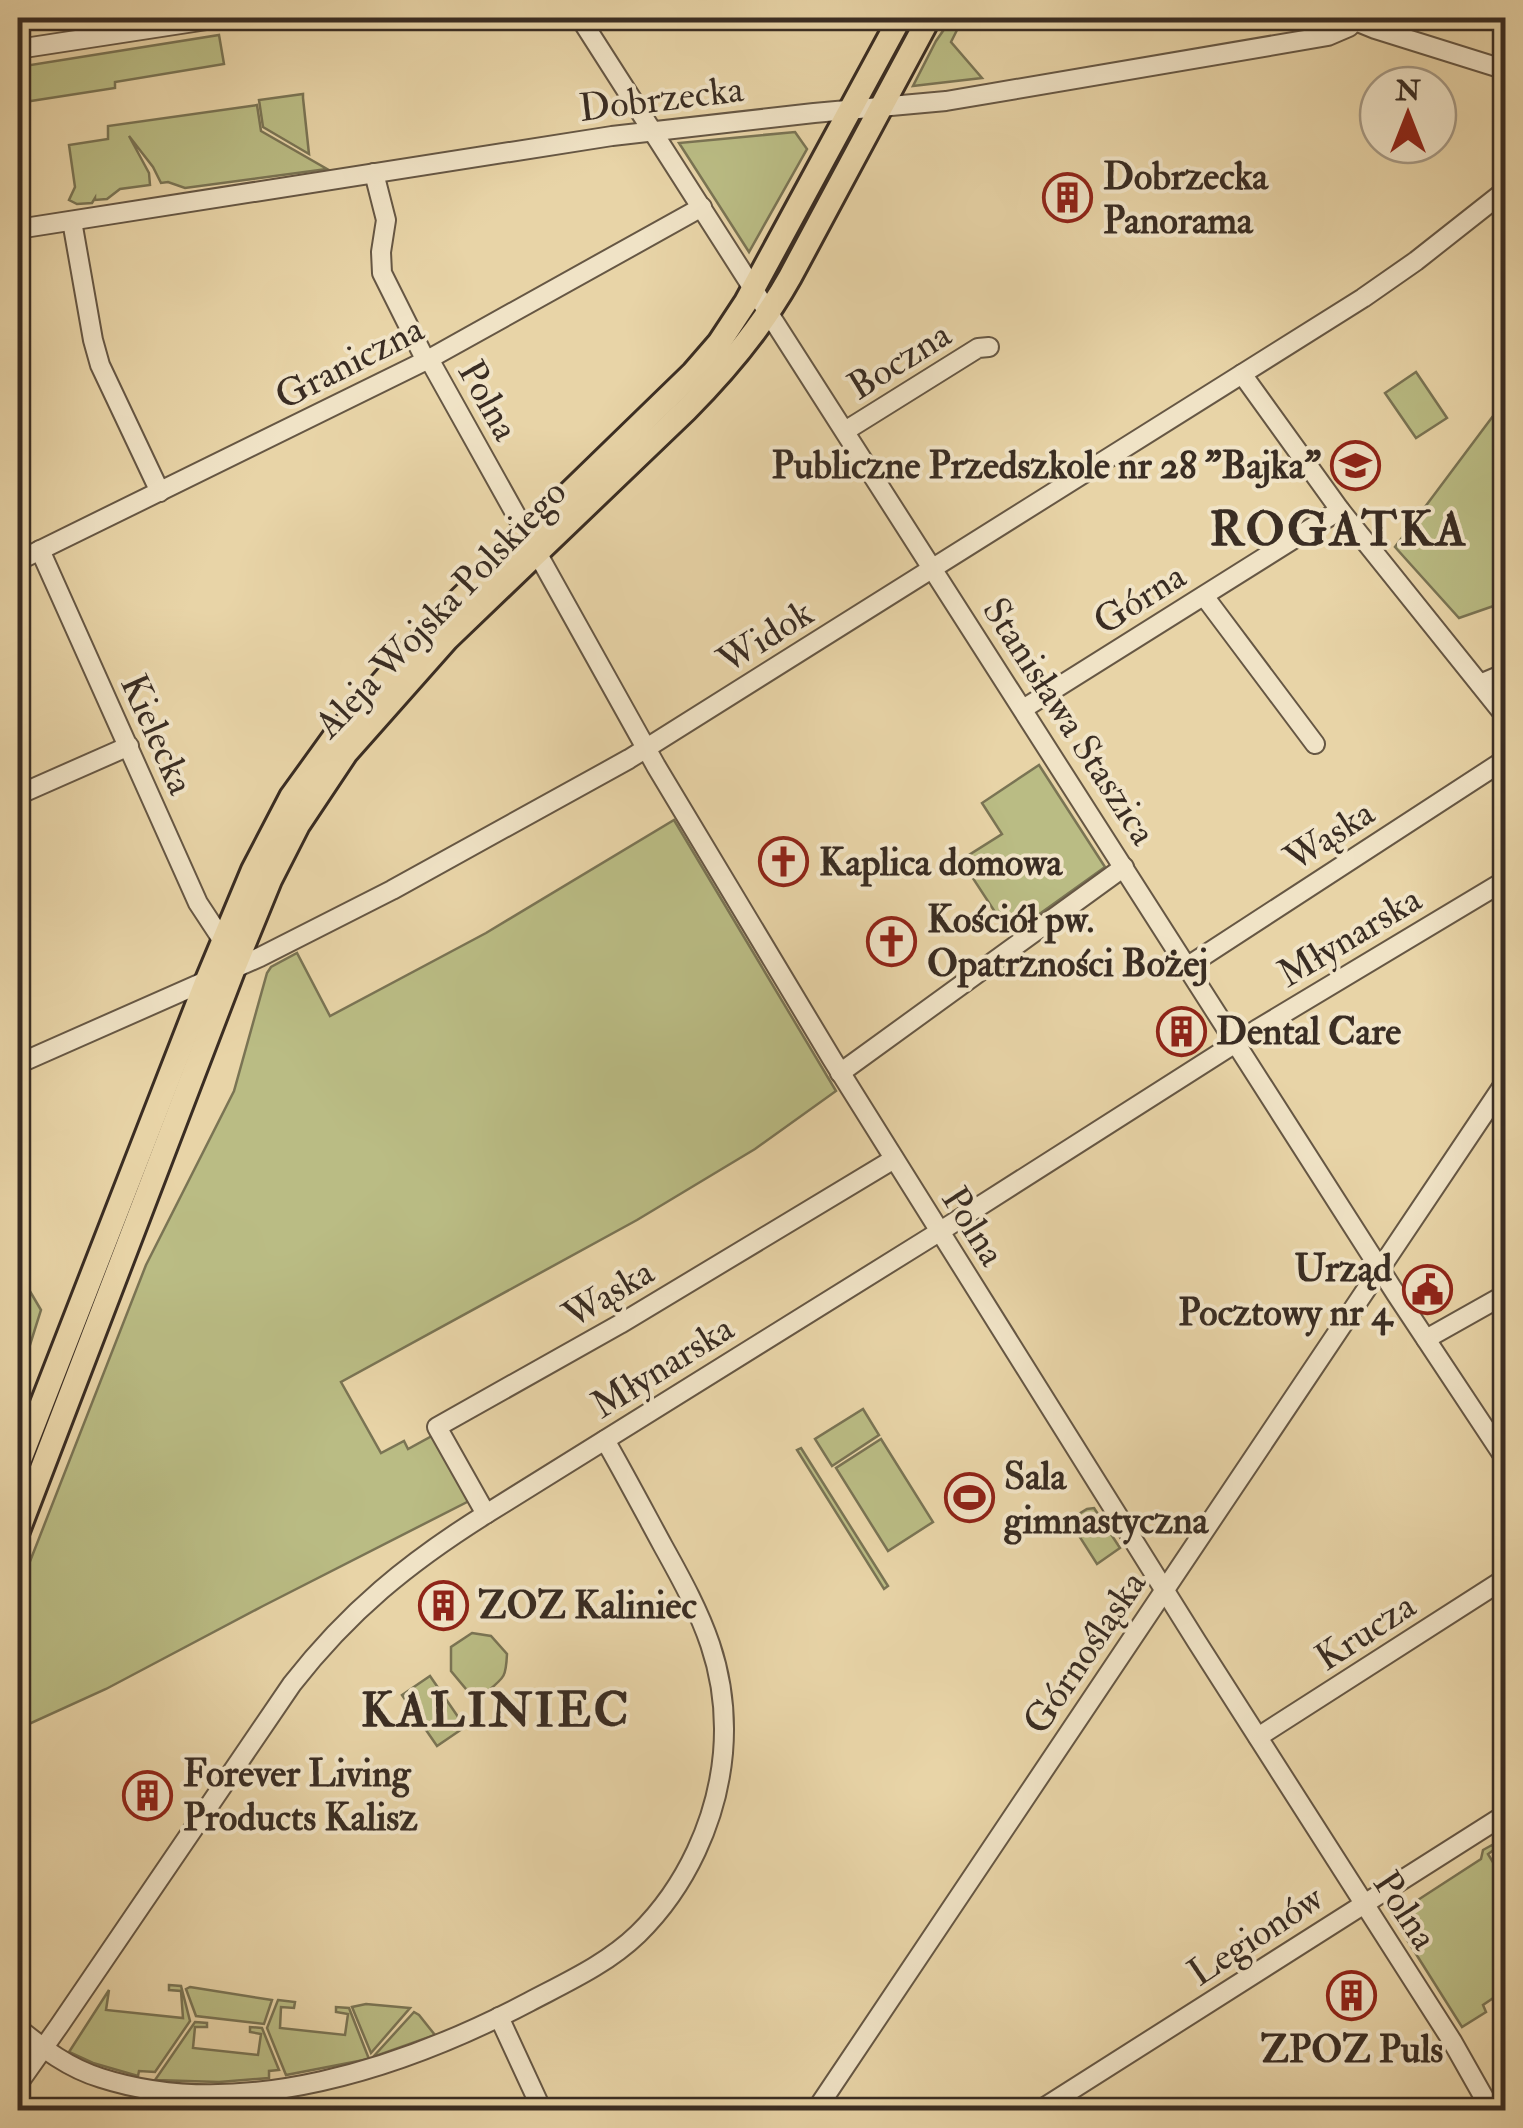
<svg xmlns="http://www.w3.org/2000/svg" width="1523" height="2128" font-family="'IM FELL Double Pica',serif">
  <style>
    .green { fill: #babc84; stroke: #7a7454; stroke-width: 2.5 }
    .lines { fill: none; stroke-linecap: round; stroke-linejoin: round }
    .minor-casing { stroke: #665744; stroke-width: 22 }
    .major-casing { stroke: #3a2d23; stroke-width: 28 }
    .minor { stroke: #f0e3c6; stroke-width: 18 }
    .major { stroke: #e8d4a7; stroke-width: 22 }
    .labels { text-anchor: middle; stroke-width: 8; stroke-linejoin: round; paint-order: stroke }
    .street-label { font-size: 38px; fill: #3a2d23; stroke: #f0e3c6 }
    .poi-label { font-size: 38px; font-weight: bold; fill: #3a2d23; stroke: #f0e3c6; text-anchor: start }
    .district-label { font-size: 48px; font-weight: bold; letter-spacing: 2.5px; fill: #3a2d23; stroke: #f0e3c6 }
  </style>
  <rect width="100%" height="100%" fill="#e8d4a7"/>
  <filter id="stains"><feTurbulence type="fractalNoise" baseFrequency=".002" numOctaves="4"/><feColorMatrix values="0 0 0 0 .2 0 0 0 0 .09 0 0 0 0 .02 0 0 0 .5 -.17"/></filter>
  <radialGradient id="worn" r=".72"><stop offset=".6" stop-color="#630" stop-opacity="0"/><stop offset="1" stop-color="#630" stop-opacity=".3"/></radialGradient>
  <g class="green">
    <polygon points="952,18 963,18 951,42 982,78 913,86 936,41"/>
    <polygon points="219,35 224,64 115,82 115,88 18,103 18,67"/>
    <polygon points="303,94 303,98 309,154 263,127 259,100"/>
    <polygon points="257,105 261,131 327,169 185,188 168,182 161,183 153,167 129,136 149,173 150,185 120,189 107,199 95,200 95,198 92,203 77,204 69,200 75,187 69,145 108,139 108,126"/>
    <polygon points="795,132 807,149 749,252 679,143"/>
    <polygon points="1416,372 1447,418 1416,438 1385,393"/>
    <polygon points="1505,400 1505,602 1459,618 1395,547"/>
    <polygon points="1039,765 1105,867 1010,935 961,860 1002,834 982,803"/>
    <polygon points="674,820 836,1091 755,1149 637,1220 341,1382 381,1453 404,1441 408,1449 432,1436 469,1501 263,1606 106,1689 18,1729 18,1592 146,1265 234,1091 267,973 271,967 297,953 330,1016 486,933"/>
    <polygon points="18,1271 41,1310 18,1383"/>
    <polygon points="863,1409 879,1435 832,1466 815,1439"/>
    <polygon points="881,1439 933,1522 888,1551 836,1468"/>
    <polygon points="801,1448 888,1586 884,1589 797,1450"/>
    <polygon points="1094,1508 1120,1548 1097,1564 1069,1520 1087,1509"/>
    <path d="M472,1633L491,1636L507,1654C506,1676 505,1677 488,1691L466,1689L451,1671V1647Z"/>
    <polygon points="430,1676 465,1727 437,1746 402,1695"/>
    <polygon points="1492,1845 1495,1849 1488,1854 1505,1882 1505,1990 1483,2005 1486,2012 1462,2027 1399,1927 1407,1907 1481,1859 1483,1850"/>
    <polygon points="169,1985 181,1986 190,2021 155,2072 139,2071 138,2076 93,2063 69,2052 109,1990 106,2010 183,2018 181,1991 169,1990"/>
    <polygon points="190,1987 272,2000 264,2024 196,2016 186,1989"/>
    <polygon points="278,2000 295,2002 294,2008 281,2007 280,2028 345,2035 348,2014 336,2012 336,2007 349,2008 369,2059 286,2075 267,2028"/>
    <polygon points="366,2004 410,2008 371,2053 352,2007"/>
    <polygon points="414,2012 419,2015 435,2035 373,2057"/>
    <polygon points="195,2022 207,2023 207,2027 195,2027 193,2048 258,2055 261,2034 250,2032 250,2027 262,2028 279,2070 269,2071 269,2078 219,2082 155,2080"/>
  </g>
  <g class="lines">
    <defs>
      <g id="minor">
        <polyline points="580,18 1396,1294 1506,1460"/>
        <polyline points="1348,18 1375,29 1506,70"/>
        <polyline points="18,49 220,18"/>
        <polyline points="374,173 386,220 381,252 382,273 426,361"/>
        <polyline points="72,221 93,340 100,365 160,492"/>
        <polyline points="18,229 612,136 814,113 946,101 1328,36 1349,27 1357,18"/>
        <polyline points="429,359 656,766 832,1059 1197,1642 1452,2041 1491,2110"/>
        <polyline points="1242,374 1340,510 1506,717"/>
        <polyline points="845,431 978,348 989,347"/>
        <polyline points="40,550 198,903 223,941"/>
        <polyline points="18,561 429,359 702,207"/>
        <polyline points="1204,596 1315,744"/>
        <polyline points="1480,684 1506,673"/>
        <polyline points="1023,709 1340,510"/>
        <polyline points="18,795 129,746"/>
        <polyline points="1188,966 1506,759"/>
        <polyline points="18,1064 260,957 392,890 629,759 1363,298 1416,261 1506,190"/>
        <polyline points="840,1073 1124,867"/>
        <polyline points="1426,1339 1506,1294"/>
        <polyline points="486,1514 437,1427 620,1324 894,1159"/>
        <polyline points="1258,1737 1506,1578"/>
        <polyline points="499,2017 542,2110"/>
        <path d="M18,2028C44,2049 68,2068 101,2078C241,2123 405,2067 529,2002C567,1982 607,1964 638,1934C686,1887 717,1820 723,1753C730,1670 702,1616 663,1546C644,1511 625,1475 605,1440"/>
        <path d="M18,2084L59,2026L292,1684C349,1611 408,1563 486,1514L939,1232L1256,1030L1506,880"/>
        <polyline points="816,2110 1506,1081"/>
        <polyline points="1040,2110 1506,1814"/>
      </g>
      <g id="major">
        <polyline points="18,1465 207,980 253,870 291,797 335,736 402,660 451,608 693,373 719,343 746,302 900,18"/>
        <path d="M18,1531L234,968L270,880L298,825L346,753L447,639L686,410C727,369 762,327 790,277L929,18"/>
      </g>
    </defs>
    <use href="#minor" class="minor-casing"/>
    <use href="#major" class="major-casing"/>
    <use href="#minor" class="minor"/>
    <use href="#major" class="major"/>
  </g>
  <defs>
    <symbol id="building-ring" viewBox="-11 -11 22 22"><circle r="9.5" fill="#f0e3c6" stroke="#8f2418" stroke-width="1.5"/><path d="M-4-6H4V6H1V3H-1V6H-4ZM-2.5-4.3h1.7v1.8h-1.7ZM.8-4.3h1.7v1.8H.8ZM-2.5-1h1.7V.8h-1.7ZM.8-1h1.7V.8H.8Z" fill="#8f2418"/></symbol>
    <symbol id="school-ring" viewBox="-11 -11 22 22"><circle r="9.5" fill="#f0e3c6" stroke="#8f2418" stroke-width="1.5"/><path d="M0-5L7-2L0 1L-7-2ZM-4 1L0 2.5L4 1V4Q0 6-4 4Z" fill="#8f2418"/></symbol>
    <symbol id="church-ring" viewBox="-11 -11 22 22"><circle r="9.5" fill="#f0e3c6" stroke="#8f2418" stroke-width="1.5"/><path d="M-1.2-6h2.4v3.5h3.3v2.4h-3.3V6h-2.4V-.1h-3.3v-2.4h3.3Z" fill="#8f2418"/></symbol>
    <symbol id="civic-ring" viewBox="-11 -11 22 22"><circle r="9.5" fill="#f0e3c6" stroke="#8f2418" stroke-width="1.5"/><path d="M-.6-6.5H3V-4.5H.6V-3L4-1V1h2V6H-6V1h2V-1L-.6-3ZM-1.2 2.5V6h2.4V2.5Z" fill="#8f2418"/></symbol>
    <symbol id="stadium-ring" viewBox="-11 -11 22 22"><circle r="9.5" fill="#f0e3c6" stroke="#8f2418" stroke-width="1.5"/><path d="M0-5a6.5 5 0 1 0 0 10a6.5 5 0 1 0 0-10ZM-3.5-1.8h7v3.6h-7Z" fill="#8f2418"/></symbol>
  </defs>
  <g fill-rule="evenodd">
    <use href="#building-ring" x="1040" y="170" width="55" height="55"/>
    <use href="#school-ring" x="1328" y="438" width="55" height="55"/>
    <use href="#church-ring" x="756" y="834" width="55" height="55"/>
    <use href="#church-ring" x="864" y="914" width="55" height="55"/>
    <use href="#building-ring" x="1154" y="1004" width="55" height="55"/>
    <use href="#civic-ring" x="1400" y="1262" width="55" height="55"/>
    <use href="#stadium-ring" x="942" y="1470" width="55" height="55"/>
    <use href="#building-ring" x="416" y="1578" width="55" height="55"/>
    <use href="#building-ring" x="120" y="1768" width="55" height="55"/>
    <use href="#building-ring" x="1324" y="1968" width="55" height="55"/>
  </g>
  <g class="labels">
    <g class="street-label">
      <text transform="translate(661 98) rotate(-7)" y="13">Dobrzecka</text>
      <text transform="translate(899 360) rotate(-32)" y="13">Boczna</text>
      <text transform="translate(349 362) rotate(-27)" y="13">Graniczna</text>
      <text transform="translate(489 400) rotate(61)" y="13">Polna</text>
      <text transform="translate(1139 598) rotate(-32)" y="13">Górna</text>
      <text transform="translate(440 608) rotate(-46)" y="13">Aleja Wojska Polskiego</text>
      <text transform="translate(765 636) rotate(-32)" y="13">Widok</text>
      <text transform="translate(1070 721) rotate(57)" y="13">Stanisława Staszica</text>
      <text transform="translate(158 734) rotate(66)" y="13">Kielecka</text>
      <text transform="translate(1329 835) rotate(-33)" y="13">Wąska</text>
      <text transform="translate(1349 936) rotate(-31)" y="13">Młynarska</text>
      <text transform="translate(974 1226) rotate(58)" y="13">Polna</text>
      <text transform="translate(608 1293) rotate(-31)" y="13">Wąska</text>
      <text transform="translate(662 1366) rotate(-32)" y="13">Młynarska</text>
      <text transform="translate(1365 1631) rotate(-33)" y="13">Krucza</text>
      <text transform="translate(1084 1652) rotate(-56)" y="13">Górnośląska</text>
      <text transform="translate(1406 1910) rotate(57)" y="13">Polna</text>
      <text transform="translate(1255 1935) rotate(-33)" y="13">Legionów</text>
    </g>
    <g class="poi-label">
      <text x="1103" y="189">Dobrzecka<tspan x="1103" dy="44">Panorama</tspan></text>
      <text x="1321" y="478" text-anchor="end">Publiczne Przedszkole nr 28 "Bajka"</text>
      <text x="819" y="875">Kaplica domowa</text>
      <text x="927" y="932">Kościół pw.<tspan x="927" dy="44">Opatrzności Bożej</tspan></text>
      <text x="1216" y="1044">Dental Care</text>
      <text x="1392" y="1281" text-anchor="end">Urząd<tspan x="1392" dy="44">Pocztowy nr 4</tspan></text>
      <text x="1004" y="1489">Sala<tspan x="1004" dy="44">gimnastyczna</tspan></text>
      <text x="478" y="1618">ZOZ Kaliniec</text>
      <text x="183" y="1786">Forever Living<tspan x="183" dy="44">Products Kalisz</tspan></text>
      <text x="1352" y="2062" text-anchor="middle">ZPOZ Puls</text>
    </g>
    <g class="district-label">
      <text x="1339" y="545">ROGATKA</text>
      <text x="496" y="1726">KALINIEC</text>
    </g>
  </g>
  <rect width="1523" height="2128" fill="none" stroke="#e8d4a7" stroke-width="60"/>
  <rect x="20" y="20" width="1483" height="2088" fill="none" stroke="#3a2d23" stroke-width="5"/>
  <rect x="30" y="30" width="1463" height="2068" fill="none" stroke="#3a2d23" stroke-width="2.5"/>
  <g transform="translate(1408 115)"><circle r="48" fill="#f0e3c6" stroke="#a79a85" stroke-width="2.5"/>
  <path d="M0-8L18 38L0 25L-18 38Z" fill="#8f2418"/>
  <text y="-15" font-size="28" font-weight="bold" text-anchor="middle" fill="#3a2d23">N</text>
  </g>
  <rect width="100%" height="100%" filter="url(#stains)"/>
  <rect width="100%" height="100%" fill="url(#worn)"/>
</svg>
